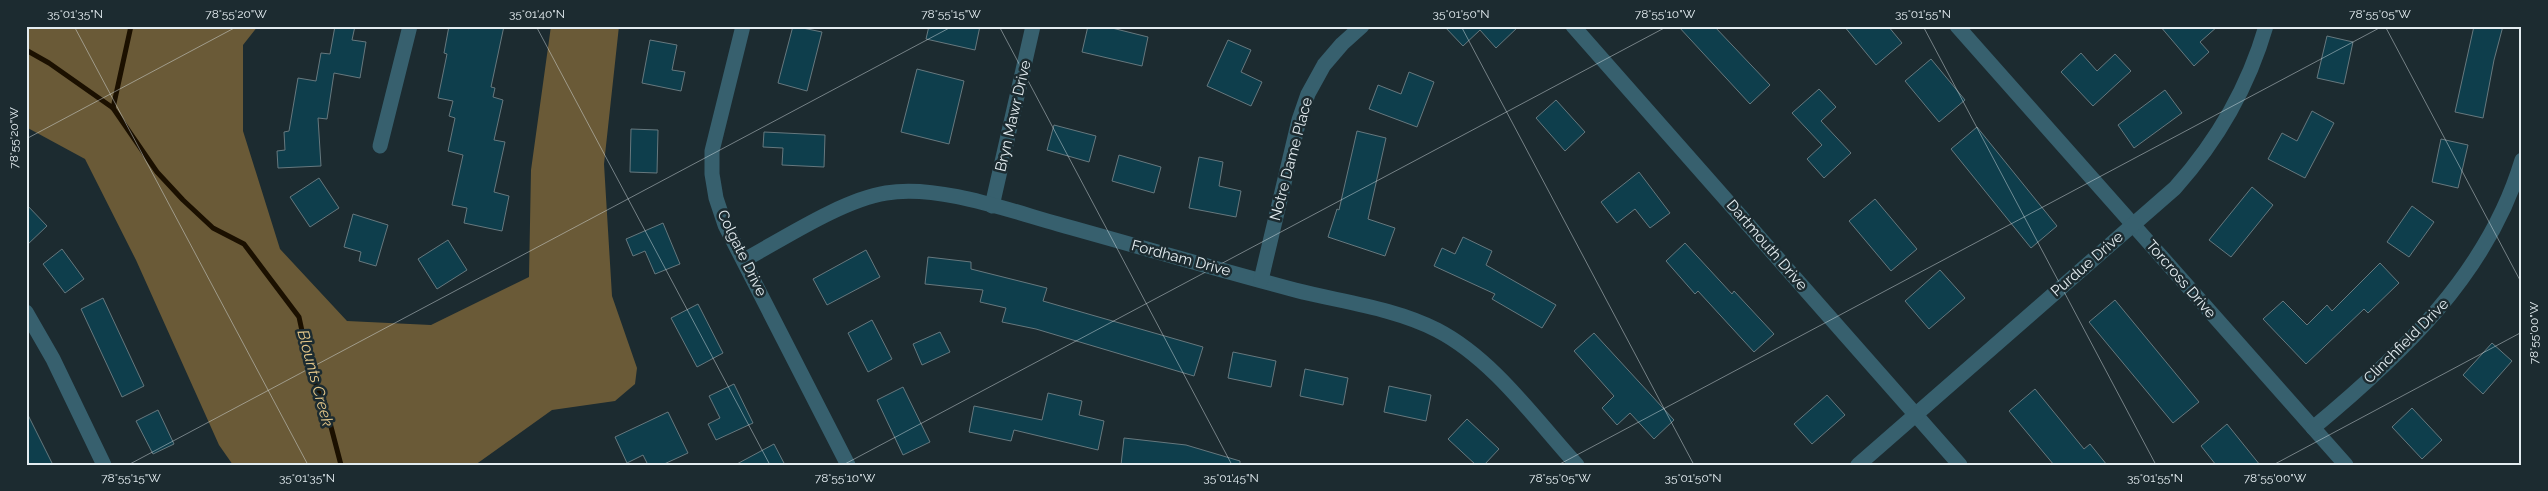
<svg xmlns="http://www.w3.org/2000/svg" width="2548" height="491" font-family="Raleway,sans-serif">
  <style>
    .forest { fill: #6a5a37 }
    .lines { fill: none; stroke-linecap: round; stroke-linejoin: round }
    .stream { stroke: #1b1000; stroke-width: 5 }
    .building { fill: #0e3e4c; stroke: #66787e }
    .street { stroke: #37606e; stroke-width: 15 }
    .ticks { fill: none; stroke: #e3ecf0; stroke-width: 1; stroke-opacity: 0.45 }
    .labels { text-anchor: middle; stroke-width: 5; stroke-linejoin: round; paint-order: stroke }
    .street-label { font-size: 15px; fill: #e3ecf0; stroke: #1c2b30 }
    .water-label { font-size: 16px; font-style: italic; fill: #e3c689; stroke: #1c2b30 }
    .neatline { fill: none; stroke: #e3ecf0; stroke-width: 2 }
    .ticks-label { font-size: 12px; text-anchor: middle; fill: #e3ecf0 }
  </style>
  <rect width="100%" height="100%" fill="#1c2b30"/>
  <polygon class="forest" points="26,26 258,26 243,45 243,131 280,249 347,321 431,325 529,277 531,170 551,26 619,26 604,164 612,296 637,368 635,384 615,401 552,410 475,465 233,465 219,445 136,260 85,159 26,127"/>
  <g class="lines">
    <g class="stream">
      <polyline points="26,50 49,63 113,108 157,172 183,200 213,228 244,244 299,317 310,368 330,423 341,465"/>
      <polyline points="113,108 131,26"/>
    </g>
  </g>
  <g class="building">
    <polygon points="335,26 355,26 352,40 366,42 360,78 334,73 327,119 318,118 321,166 278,168 277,151 285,150 284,132 289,131 298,78 316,81 321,53 330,54"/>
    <polygon points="449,26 504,26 491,87 495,88 493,97 503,100 494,140 505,142 494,192 509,196 502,231 464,223 467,208 452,205 463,155 448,151 455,118 449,116 453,101 438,98 447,54 444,53"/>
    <polygon points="793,26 822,32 807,91 778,83"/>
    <polygon points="929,26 980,26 975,50 926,39"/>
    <polygon points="1088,26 1104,26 1148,37 1142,66 1082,52"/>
    <polygon points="1444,26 1519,26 1496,48 1480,30 1463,46"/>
    <polygon points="1678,26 1714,26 1770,85 1750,104"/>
    <polygon points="1844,26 1888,26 1902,43 1876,65"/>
    <polygon points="2160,26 2218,26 2200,42 2209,52 2194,66"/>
    <polygon points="2474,26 2503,26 2494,60 2483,118 2455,112"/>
    <polygon points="2327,36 2353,42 2344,84 2317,78"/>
    <polygon points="650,40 677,45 672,70 685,72 681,91 642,83"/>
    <polygon points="1228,40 1251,50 1241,72 1262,82 1251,106 1207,86"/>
    <polygon points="2081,53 2097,71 2115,54 2131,71 2093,106 2061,72"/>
    <polygon points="1931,59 1965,100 1939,122 1905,81"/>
    <polygon points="917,69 964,81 949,144 901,132"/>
    <polygon points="1409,72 1434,82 1417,127 1369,109 1378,85 1401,94"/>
    <polygon points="1819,89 1836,107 1821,121 1851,153 1824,178 1807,159 1822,145 1792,113"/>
    <polygon points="2165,90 2182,113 2134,148 2118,125"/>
    <polygon points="1556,100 1585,132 1565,151 1536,118"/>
    <polygon points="2312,111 2334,123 2305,178 2268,159 2282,133 2297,141"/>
    <polygon points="1054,125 1096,136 1089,162 1047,150"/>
    <polygon points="1977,127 2057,226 2031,248 1951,149"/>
    <polygon points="631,129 658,130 657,173 630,172"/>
    <polygon points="1357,131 1386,138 1368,219 1395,228 1385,256 1328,237 1337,209 1339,210"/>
    <polygon points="764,132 825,135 824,167 782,165 783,148 763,147"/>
    <polygon points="2441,139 2468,145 2458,188 2432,182"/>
    <polygon points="1119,155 1161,167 1154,193 1112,181"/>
    <polygon points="1199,157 1223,162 1219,186 1241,191 1236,217 1189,208"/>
    <polygon points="1639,172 1670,213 1650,228 1635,209 1617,223 1601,202"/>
    <polygon points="319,178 339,208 310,227 290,197"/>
    <polygon points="2252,187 2273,205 2231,257 2209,240"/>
    <polygon points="1875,199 1917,249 1891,271 1849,221"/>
    <polygon points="26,204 47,226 26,246"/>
    <polygon points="2412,206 2434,222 2409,257 2387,242"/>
    <polygon points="353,214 388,225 376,266 359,261 361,252 344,247"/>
    <polygon points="663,223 680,264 655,274 645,251 633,256 626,239"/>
    <polygon points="1463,237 1492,251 1486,265 1556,305 1542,328 1492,299 1495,294 1434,266 1442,248 1455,254"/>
    <polygon points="448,240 467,270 437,289 418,259"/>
    <polygon points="1685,243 1732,294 1734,291 1774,334 1754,352 1698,291 1695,294 1666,261"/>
    <polygon points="62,249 84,279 65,293 43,264"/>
    <polygon points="866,250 880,277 827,305 813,279"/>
    <polygon points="928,257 971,262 971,269 1047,288 1043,301 1203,347 1194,376 1036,329 1002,322 1006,308 980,302 983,290 925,284"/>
    <polygon points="2380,263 2399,283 2368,313 2364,309 2306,364 2263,319 2283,301 2307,325 2327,305 2332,311"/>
    <polygon points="1940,270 1965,298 1929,329 1905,301"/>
    <polygon points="103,298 144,386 122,397 81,309"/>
    <polygon points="2115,300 2199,402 2173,423 2089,322"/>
    <polygon points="698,304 723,353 697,367 671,318"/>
    <polygon points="872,320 892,359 868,372 848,333"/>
    <polygon points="940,332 950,352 922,365 913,344"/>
    <polygon points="1594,333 1674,420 1654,439 1630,413 1617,425 1602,408 1614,396 1574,351"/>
    <polygon points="2492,343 2512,361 2483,394 2463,375"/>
    <polygon points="1233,352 1276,361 1271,387 1228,378"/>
    <polygon points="1305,369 1348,378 1343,405 1300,396"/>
    <polygon points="734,384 753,423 716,440 708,424 720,418 709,396"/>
    <polygon points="1389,386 1431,395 1426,421 1384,412"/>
    <polygon points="903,387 930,442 903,455 877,400"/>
    <polygon points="2035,389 2084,449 2090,444 2107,465 2054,465 2009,411"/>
    <polygon points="1048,393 1082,401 1079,415 1104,421 1098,450 1014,430 1011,441 969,432 974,406 1042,420"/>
    <polygon points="1827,395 1845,415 1812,444 1794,424"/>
    <polygon points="2412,408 2442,440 2422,459 2392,427"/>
    <polygon points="158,410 174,444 153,454 136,421"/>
    <polygon points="26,411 53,465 26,465"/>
    <polygon points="668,412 688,453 662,465 648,465 643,455 627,463 615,437"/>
    <polygon points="1467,419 1499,449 1484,465 1476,465 1448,439"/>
    <polygon points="2227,424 2260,465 2216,465 2201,446"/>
    <polygon points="1124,438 1186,445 1240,461 1240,465 1121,465"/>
    <polygon points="774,444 785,465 735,465"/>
  </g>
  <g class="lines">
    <g class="street">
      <polyline points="743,26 712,151 712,174 716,198 725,225 848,465"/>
      <polyline points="1573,26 1960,465"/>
      <polyline points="1957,26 2346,465"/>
      <polyline points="380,146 410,26"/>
      <polyline points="992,206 1033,26"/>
      <path d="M744,260C783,239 842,200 886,193C937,184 1008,210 1058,224C1137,246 1216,269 1295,290C1342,302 1394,308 1437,330C1493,359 1535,419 1577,465"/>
      <polyline points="1261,280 1299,120 1308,94 1324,65 1342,44 1362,26"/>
      <polyline points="26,312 53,359 104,465"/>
      <path d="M2313,428C2401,355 2488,274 2522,160"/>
      <path d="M1858,465L2175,188C2218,140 2248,88 2266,26"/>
    </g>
  </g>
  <path class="ticks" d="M74,26L308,465M536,26L770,465M999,26L1232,465M1461,26L1694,465M1923,26L2156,465M2385,26L2522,284M26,139L238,26M128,465L953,26M843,465L1668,26M1558,465L2383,26M2273,465L2522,332"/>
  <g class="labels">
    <g class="street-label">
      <text transform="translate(1013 116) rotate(-77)" y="5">Bryn Mawr Drive</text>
      <text transform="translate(1291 159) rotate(-75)" y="5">Notre Dame Place</text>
      <text transform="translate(1767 245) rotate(49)" y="5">Dartmouth Drive</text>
      <text transform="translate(742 253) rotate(64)" y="5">Colgate Drive</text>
      <text transform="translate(1181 258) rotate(15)" y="5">Fordham Drive</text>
      <text transform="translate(2087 264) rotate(-41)" y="5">Purdue Drive</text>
      <text transform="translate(2181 279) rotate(49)" y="5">Torcross Drive</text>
      <text transform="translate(2406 341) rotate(-45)" y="5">Clinchfield Drive</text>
    </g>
    <g class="water-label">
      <text transform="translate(316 378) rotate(75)" y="6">Blounts Creek</text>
    </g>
  </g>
  <rect width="2548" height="491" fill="none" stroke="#1c2b30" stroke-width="55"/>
  <rect x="28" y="28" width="2492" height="436" class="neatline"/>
  <g class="ticks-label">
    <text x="75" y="18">35°01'35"N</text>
    <text x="236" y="18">78°55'20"W</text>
    <text x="537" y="18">35°01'40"N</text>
    <text x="951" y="18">78°55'15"W</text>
    <text x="1461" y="18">35°01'50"N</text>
    <text x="1665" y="18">78°55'10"W</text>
    <text x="1923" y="18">35°01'55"N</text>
    <text x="2380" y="18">78°55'05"W</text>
    <text transform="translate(14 138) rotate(-90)" y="4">78°55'20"W</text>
    <text transform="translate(2534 333) rotate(-90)" y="4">78°55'00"W</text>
    <text x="131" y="482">78°55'15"W</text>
    <text x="307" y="482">35°01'35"N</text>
    <text x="845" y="482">78°55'10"W</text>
    <text x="1231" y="482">35°01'45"N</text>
    <text x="1560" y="482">78°55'05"W</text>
    <text x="1693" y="482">35°01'50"N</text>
    <text x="2155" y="482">35°01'55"N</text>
    <text x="2275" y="482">78°55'00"W</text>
  </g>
</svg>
